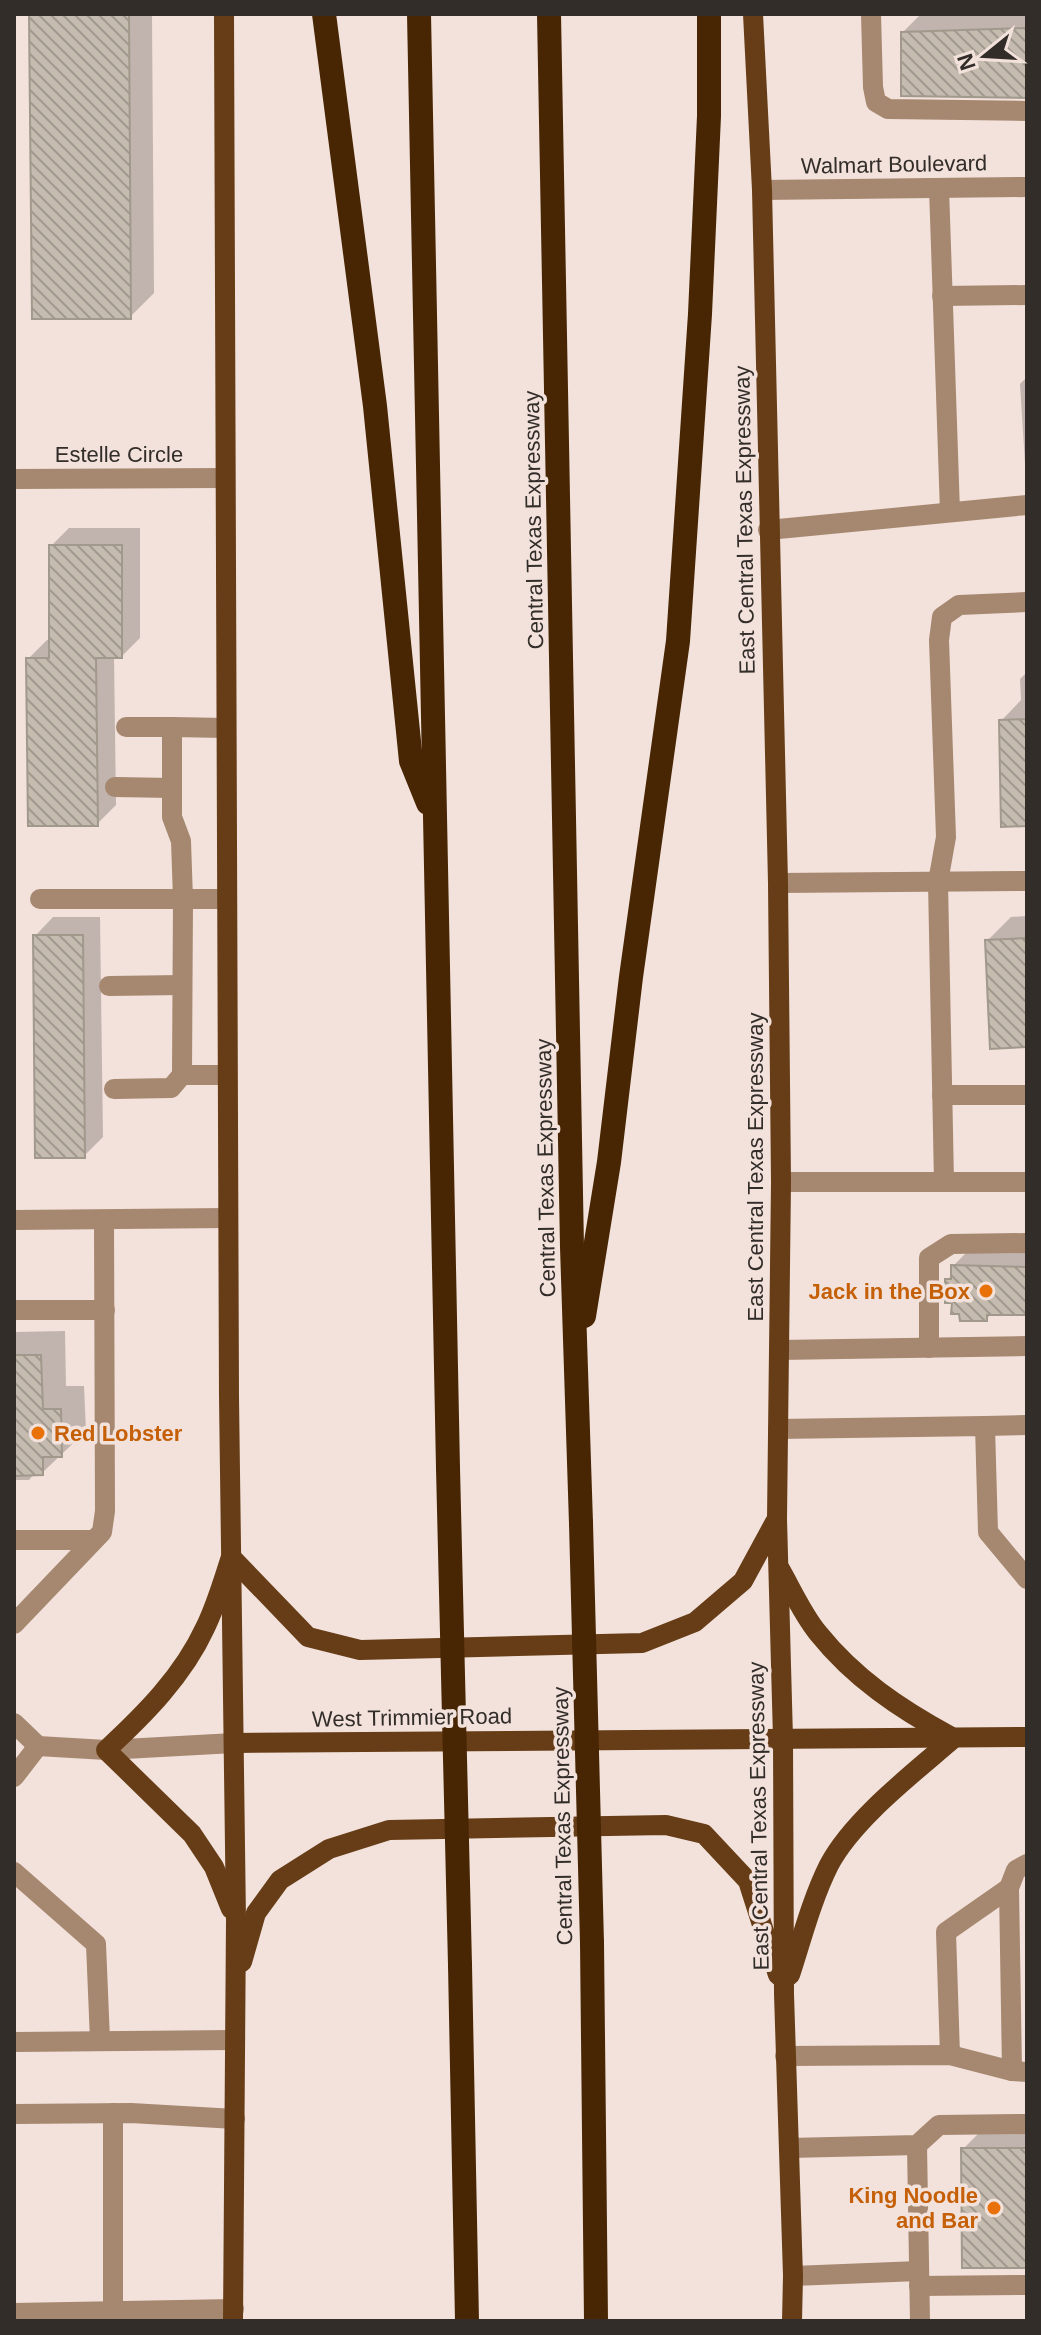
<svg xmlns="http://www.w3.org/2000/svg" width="1041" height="2335" font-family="Helvetica,sans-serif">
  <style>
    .shadow { fill: #0003 }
    .building { fill: url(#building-back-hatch); stroke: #a2998d; stroke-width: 2 }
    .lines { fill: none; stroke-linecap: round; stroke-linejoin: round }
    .minor { stroke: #a6876f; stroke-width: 20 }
    .major { stroke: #663d16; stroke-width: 20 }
    .highway { stroke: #482603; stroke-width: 24 }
    .highway-bridge { stroke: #482603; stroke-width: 24 }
    .food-dot { fill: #e8710a; stroke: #f2e2db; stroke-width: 3 }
    .labels { text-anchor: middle; stroke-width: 7; stroke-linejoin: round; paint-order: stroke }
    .street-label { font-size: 22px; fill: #332d2a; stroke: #f2e2db }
    .food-label { font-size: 22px; font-weight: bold; fill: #c56008; stroke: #f2e2db; text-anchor: end }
  </style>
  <defs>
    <pattern id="building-back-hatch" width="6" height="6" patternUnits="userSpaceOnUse" patternTransform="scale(2)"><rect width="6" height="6" fill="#c5bbaf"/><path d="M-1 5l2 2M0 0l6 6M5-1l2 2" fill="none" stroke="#a1988f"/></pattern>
  </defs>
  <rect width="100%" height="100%" fill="#f2e2db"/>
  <g class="shadow">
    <polygon points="31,14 152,14 154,293 130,317"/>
    <polygon points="921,14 1027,14 1027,97 903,32"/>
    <polygon points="1027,377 1027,464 1025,464 1020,384"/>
    <polygon points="69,528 140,528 140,638 122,656 114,656 116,805 97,824 28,659 47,640 51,640 51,546"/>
    <polygon points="1027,672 1027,824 1001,721 1021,700 1020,679"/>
    <polygon points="1027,916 1027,1045 987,941 1011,917"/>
    <polygon points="53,917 100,917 103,1137 84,1156 35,936"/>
    <polygon points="971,1248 1027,1249 1027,1313 993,1313 986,1319 954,1301 947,1280 953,1274 953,1266"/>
    <polygon points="65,1331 66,1386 84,1386 86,1431 42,1473 35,1473 29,1480 14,1480 14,1332"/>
    <polygon points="987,2125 1027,2125 1027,2266 963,2149"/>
  </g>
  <g class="building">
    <polygon points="29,14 129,14 131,319 32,319"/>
    <polygon points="1027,28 1027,98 901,96 901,32"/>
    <polygon points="49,545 122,545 122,658 96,658 98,826 28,826 26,658 49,658"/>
    <polygon points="1027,719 1027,826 1001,827 999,720"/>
    <polygon points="33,935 83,935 85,1158 35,1158"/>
    <polygon points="1027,938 1027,1047 990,1049 985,940"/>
    <polygon points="951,1265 1027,1267 1027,1315 987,1315 987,1321 960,1321 959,1314 951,1314 952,1303 945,1303 945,1279 951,1279"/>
    <polygon points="14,1355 41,1355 43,1409 61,1409 62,1457 43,1457 43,1475 14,1476"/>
    <polygon points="961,2148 1027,2148 1027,2268 962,2268"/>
  </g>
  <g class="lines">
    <g class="minor">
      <polyline points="871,14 873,87 876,102 888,109 1027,111"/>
      <polyline points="939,188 950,512"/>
      <polyline points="762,190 1027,187"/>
      <polyline points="942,296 1027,295"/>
      <polyline points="14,479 224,478"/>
      <polyline points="768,530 1027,505"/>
      <polyline points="126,727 172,727"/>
      <polyline points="115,787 172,788"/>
      <polyline points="778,883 1027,881"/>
      <polyline points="40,899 226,899"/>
      <polyline points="109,986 182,985"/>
      <polyline points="182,1075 227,1075"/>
      <polyline points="114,1089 171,1088 182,1075 183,899 181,841 172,817 172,727 226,728"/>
      <polyline points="942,1095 1027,1095"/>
      <polyline points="781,1182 1027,1182"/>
      <polyline points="944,1182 938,882 946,837 939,640 942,617 959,605 1027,602"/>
      <polyline points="14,1220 228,1218"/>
      <polyline points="14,1310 105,1310"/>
      <polyline points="929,1348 929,1258 951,1244 1027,1243"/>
      <polyline points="779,1350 1027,1346"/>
      <polyline points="985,1426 1027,1425"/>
      <polyline points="778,1429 985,1426 988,1532 1027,1579"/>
      <polyline points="14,1540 94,1540"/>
      <polyline points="14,1624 102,1532 105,1511 104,1220"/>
      <polyline points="14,1723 38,1746 106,1750 234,1743"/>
      <polyline points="14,1777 38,1746"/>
      <polyline points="14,1872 96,1944 100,2040"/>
      <polyline points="14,2042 233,2040"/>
      <polyline points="950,2055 946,1932 1009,1888"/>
      <polyline points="785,2056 950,2055 1012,2071 1027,2072"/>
      <polyline points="1012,2071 1009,1888 1016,1870 1027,1864"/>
      <polyline points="14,2114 131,2113 235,2119"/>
      <polyline points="917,2145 920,2321"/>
      <polyline points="789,2148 917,2145 939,2125 1027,2124"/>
      <polyline points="793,2276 919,2271"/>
      <polyline points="919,2286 1027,2285"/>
      <polyline points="113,2311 113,2113"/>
      <polyline points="14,2313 234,2309"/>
    </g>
    <g class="major">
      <polyline points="224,14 229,1397 236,1921 233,2321"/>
      <polyline points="753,14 762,190 778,883 781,1182 777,1519 783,1738 784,1994 793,2276 792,2321"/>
      <path d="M780,1569C792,1590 803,1615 818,1633C854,1678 900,1709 950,1736"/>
      <polyline points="234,1743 1027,1737"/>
      <path d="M231,1909L214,1867L192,1834L106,1750C144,1715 183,1676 205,1628C216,1606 223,1581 231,1557L308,1637L360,1650L642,1643L695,1622L743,1581L775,1522"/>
      <polyline points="242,1962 256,1913 280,1880 329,1849 389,1830 666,1825 704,1834 748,1881 778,1975"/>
      <path d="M790,1975C802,1938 812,1899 829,1865C853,1819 915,1772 954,1738"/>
    </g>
    <g class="highway">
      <polyline points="324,14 375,406 411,761 428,803"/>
      <polyline points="419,14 448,1468"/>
      <polyline points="549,14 572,1247 581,1523"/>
      <polyline points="584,1316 609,1162 631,977 678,641 700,314 709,116 709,14"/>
      <polyline points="592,1943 596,2321"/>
      <polyline points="460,1965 467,2321"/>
    </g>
    <g class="highway-bridge">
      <polyline points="448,1468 460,1965"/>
      <polyline points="581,1523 592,1943"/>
    </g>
  </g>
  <g class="food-dot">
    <circle cx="986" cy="1291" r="8"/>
    <circle cx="38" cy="1433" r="8"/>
    <circle cx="994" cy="2208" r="8"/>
  </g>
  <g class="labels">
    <g class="street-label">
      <text transform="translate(894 164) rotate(-1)" y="8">Walmart Boulevard</text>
      <text x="119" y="462">Estelle Circle</text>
      <text transform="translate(533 520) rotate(-91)" y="8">Central Texas Expressway</text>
      <text transform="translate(744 520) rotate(-91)" y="8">East Central Texas Expressway</text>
      <text transform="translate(755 1167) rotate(-90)" y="8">East Central Texas Expressway</text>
      <text transform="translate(545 1168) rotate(-91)" y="8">Central Texas Expressway</text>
      <text transform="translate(412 1717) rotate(-1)" y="8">West Trimmier Road</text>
      <text transform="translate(562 1816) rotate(-91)" y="8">Central Texas Expressway</text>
      <text transform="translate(758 1816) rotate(-91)" y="8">East Central Texas Expressway</text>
    </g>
    <g class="food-label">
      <text x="970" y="1299">Jack in the Box</text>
      <text x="54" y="1441" text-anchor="start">Red Lobster</text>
      <text x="978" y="2203">King Noodle<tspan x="978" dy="25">and Bar</tspan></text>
    </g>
  </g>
  <rect width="1041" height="2335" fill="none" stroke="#332d2a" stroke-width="32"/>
  <g transform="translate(985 56) rotate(252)" stroke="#f2e2db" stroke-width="6" paint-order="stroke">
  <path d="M0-6L14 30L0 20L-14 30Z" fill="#332d2a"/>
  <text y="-12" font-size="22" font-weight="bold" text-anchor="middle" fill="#332d2a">N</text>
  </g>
</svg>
